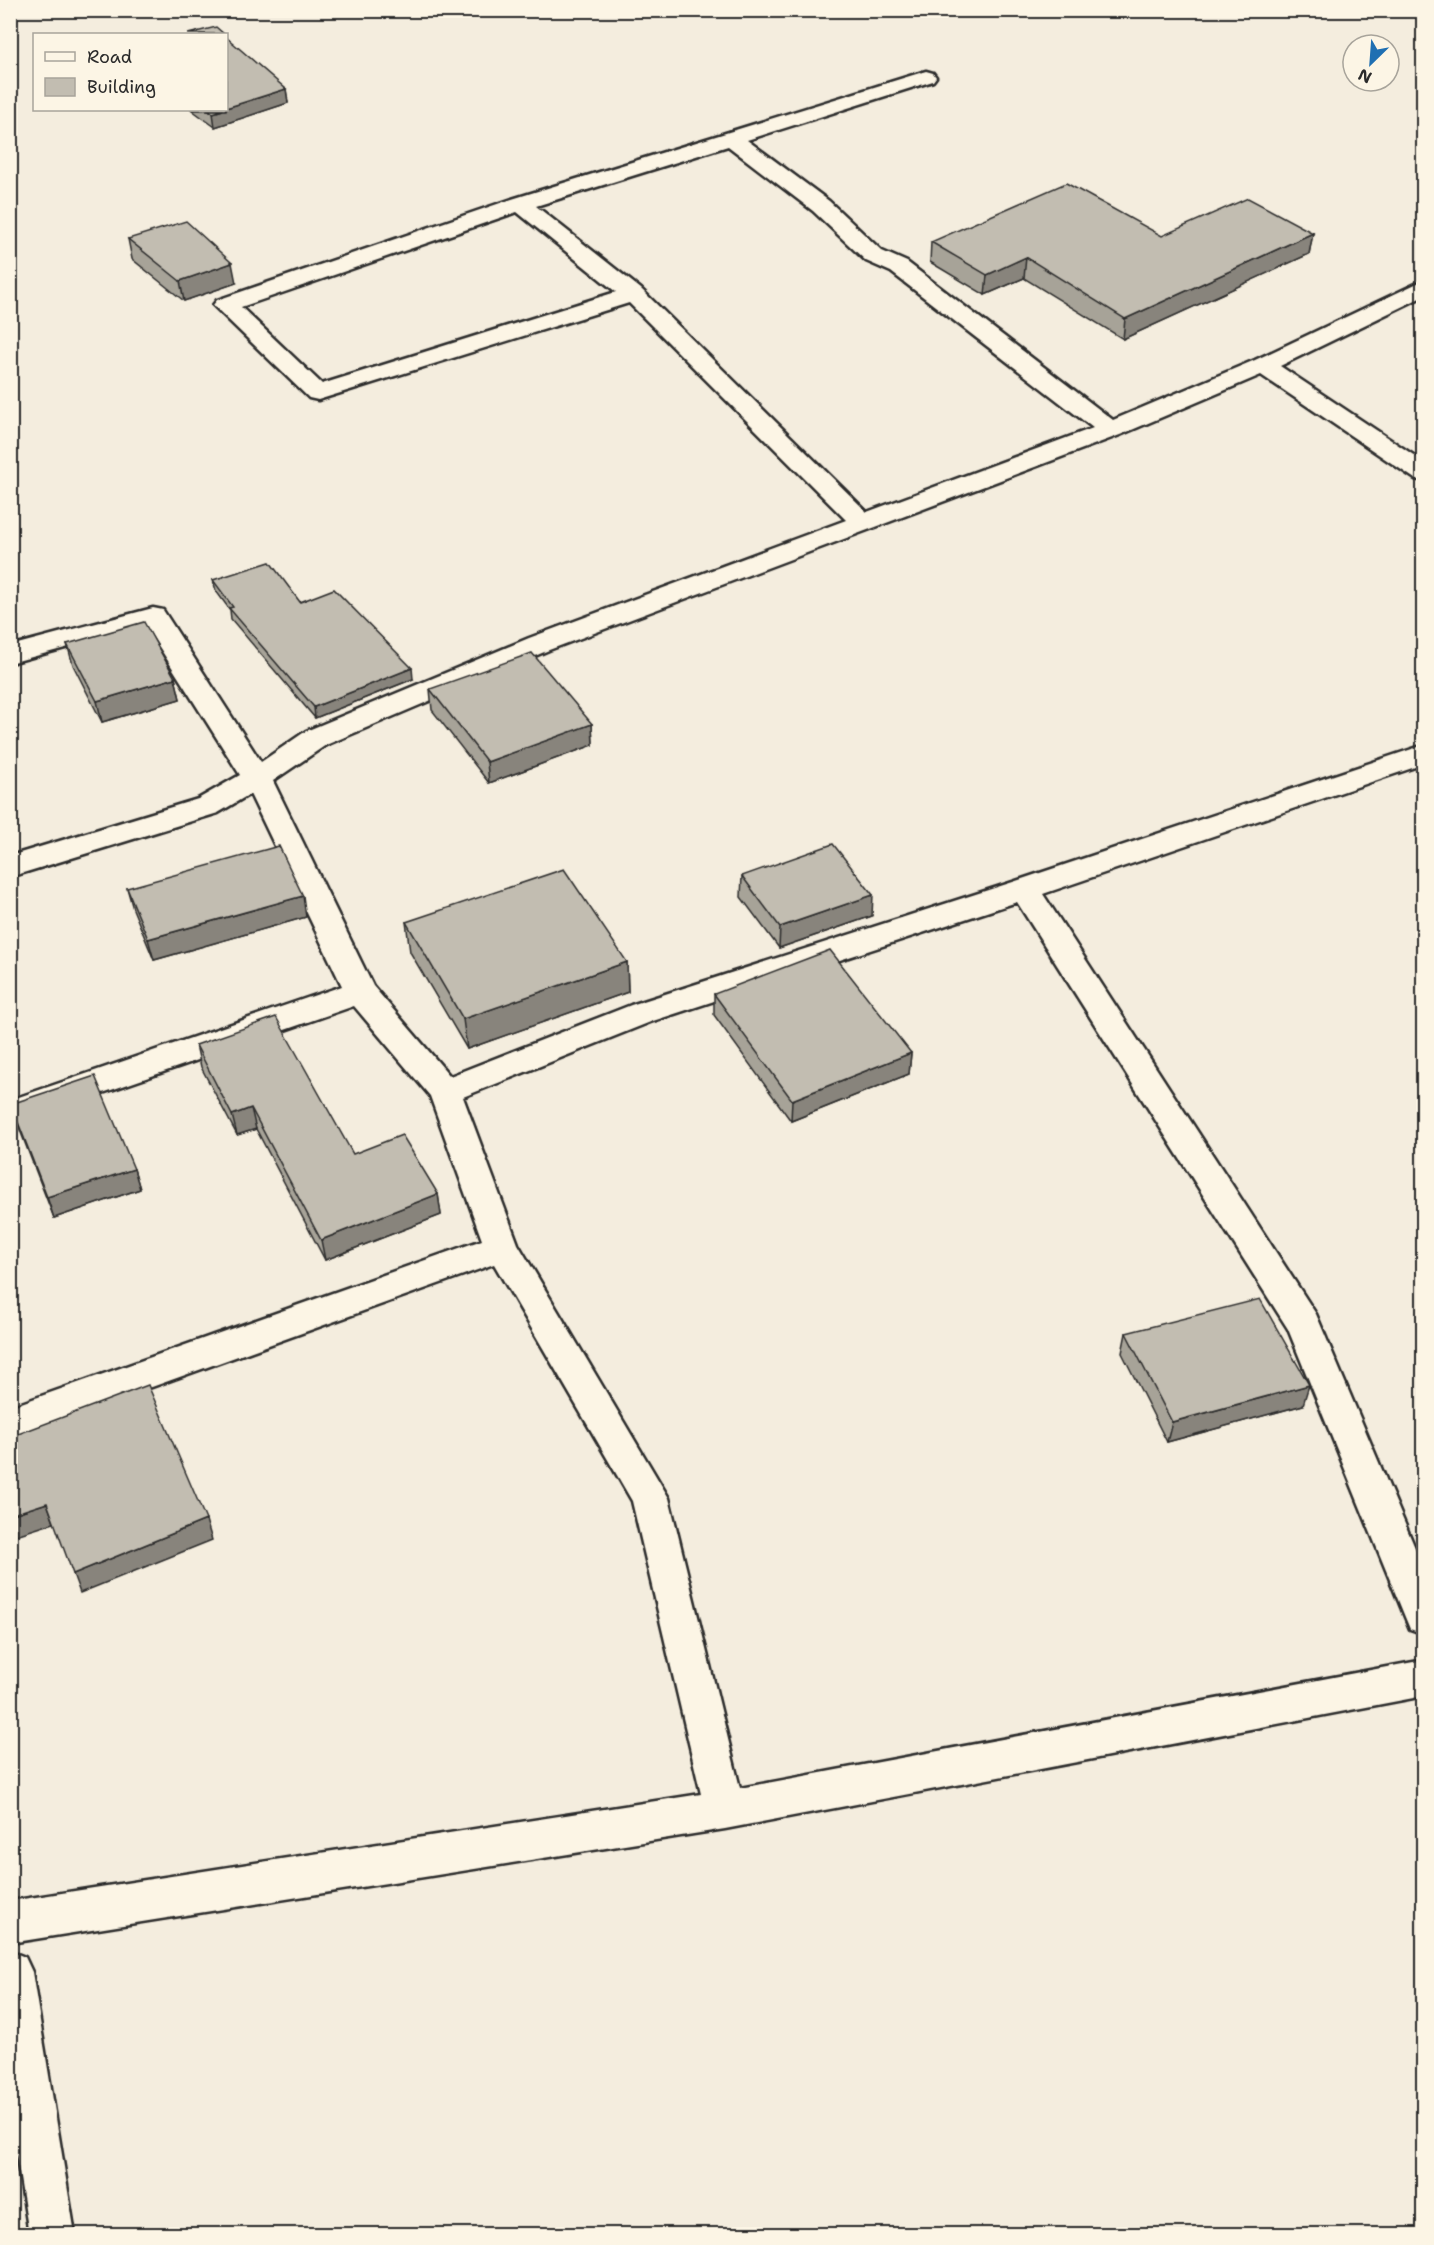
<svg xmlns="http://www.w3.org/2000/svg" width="1434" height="2245" font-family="'Shantell Sans',sans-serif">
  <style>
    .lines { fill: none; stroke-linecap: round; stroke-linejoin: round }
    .street-casing { stroke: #2b2b2b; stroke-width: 5 }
    .street { fill: #fcf5e5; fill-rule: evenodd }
    .wall { fill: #a7a398; stroke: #2b2b2b; stroke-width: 1.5 }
    .shaded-wall { fill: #88847c; stroke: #2b2b2b; stroke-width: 1.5 }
    .building { fill: #c2bdb1; stroke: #2b2b2b; stroke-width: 1.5 }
  </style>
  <rect width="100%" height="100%" fill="#f4edde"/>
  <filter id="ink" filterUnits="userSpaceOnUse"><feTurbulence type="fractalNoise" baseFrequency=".0167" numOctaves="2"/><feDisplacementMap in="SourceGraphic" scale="12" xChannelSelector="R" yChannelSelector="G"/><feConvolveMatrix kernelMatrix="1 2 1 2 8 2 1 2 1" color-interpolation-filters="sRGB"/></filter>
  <g filter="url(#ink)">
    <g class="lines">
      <defs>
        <g id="street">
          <path d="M926,71L933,73L936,77L933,81L747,140L829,201L882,251L907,262L1113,420L1255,360L1424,280V296L1280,366L1424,462V481L1415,479L1261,375L1120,435L549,650L326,745L273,781L373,986L450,1076L631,1005L1013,882L1424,745V764L1043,894L1316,1314L1424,1569V1634L1410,1629L1405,1617L1288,1329L1017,902L653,1021L463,1097L518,1244L669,1498L740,1788L1424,1660V1696L725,1829L10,1943V1901L701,1794L632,1501L494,1264L10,1438V1407L482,1240L430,1096L354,1006L10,1125V1100L342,986L250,794L218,813L10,877V856L198,799L240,775L146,626L10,663V646L153,608L163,610L261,762L306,731L529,638L846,520L629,303L318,400L309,398L213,305L217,300L512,199ZM728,146L813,211L866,261L891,272L1093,428L867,512L641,289L536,206ZM517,212L616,292L322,384L241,307Z"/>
          <polygon points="10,1951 25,1957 32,1972 75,2234 29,2234 10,2115"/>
        </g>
      </defs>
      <use href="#street" class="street-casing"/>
      <use href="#street" class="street"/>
    </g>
    <g class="wall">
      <polygon points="286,89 288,103 215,127 192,110 226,110"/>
      <polygon points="1313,233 1309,254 1123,339 1024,278 985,295 930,262 931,242"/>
      <polygon points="128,239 236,283 184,301 132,259"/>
      <polygon points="213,580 300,602 413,679 315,718 231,619 230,610 216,591"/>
      <polygon points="67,644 175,678 180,699 102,722 73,665"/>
      <polygon points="430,689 592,724 593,745 489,783 432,710"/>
      <polygon points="742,876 872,916 779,948 741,897"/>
      <polygon points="127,888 306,917 154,960 133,909"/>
      <polygon points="406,922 627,962 628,992 467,1049 410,952"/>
      <polygon points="714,994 911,1053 909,1074 791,1121 714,1015"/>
      <polygon points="196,1045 353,1154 438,1194 441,1215 325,1260 256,1129 237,1135 201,1067"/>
      <polygon points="11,1104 134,1169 140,1189 54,1218 18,1125"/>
      <polygon points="1126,1333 1303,1405 1167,1442 1122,1353"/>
    </g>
    <g class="shaded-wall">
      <polygon points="286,89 288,103 215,127 213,113 223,110 226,110 226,108"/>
      <polygon points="1313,233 1309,254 1123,339 1125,319"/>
      <polygon points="1026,257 1024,278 985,295 987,275"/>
      <polygon points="232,263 236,283 184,301 180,281"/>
      <polygon points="412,668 413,679 315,718 314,707"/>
      <polygon points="175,678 180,699 102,722 97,701"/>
      <polygon points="592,724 593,745 489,783 487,762"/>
      <polygon points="873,895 872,916 779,948 780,927"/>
      <polygon points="303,896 306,917 154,960 148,939"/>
      <polygon points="627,962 628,992 467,1049 463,1019"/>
      <polygon points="911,1053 909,1074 791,1121 792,1100"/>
      <polygon points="251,1108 256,1129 237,1135 232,1115"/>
      <polygon points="134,1169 140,1189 54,1218 47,1197"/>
      <polygon points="438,1194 441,1215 325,1260 321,1240"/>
      <polygon points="1309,1385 1303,1405 1167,1442 1172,1422"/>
      <polygon points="47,1503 54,1523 10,1537 10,1515"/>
      <polygon points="206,1520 212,1540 80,1593 73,1574"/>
    </g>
    <g class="building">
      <polygon points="216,27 224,34 188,34"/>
      <polygon points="226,37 286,89 226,108"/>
      <polygon points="208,110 223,110 213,113"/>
      <polygon points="1066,183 1162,236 1248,198 1313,233 1125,319 1026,257 987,275 931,242"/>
      <polygon points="186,221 232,263 180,281 128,239"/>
      <polygon points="270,562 300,602 334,589 412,668 314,707 229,608 233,607 213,580"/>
      <polygon points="144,622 175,678 97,701 67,644"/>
      <polygon points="532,653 592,724 487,762 430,689"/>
      <polygon points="833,844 873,895 780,927 742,876"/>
      <polygon points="279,846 303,896 148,939 127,888"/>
      <polygon points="564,869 627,962 463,1019 406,922"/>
      <polygon points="830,950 911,1053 792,1100 714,994"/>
      <polygon points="276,1017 353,1154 402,1135 438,1194 321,1240 251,1108 232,1115 196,1045"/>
      <polygon points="95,1076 134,1169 47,1197 11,1104"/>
      <polygon points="1260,1299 1309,1385 1172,1422 1126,1333"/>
      <polygon points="148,1385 206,1520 73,1574 47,1503 10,1515 10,1437"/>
    </g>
  </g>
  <rect width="1434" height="2245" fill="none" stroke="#fcf5e5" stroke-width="36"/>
  <rect x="18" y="18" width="1398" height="2209" fill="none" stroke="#2b2b2b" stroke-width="2" filter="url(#ink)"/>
  <rect x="33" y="33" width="195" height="78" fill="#fcf5e5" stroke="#a8a49b" stroke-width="1.5"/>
  <rect x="45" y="52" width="30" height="9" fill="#fcf5e5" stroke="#a8a49b" stroke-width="1.5"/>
  <text x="87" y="63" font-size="18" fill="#2b2b2b">Road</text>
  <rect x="45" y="78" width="30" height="18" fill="#c2bdb1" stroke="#a8a49b" stroke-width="1.5"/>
  <text x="87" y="93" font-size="18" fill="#2b2b2b">Building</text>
  <g transform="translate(1371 63) rotate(205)"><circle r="28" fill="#fcf5e5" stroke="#a8a49b" stroke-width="1.5"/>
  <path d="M0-4.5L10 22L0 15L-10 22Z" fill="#1f6fb2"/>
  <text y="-9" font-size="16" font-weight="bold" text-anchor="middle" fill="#2b2b2b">N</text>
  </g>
</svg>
